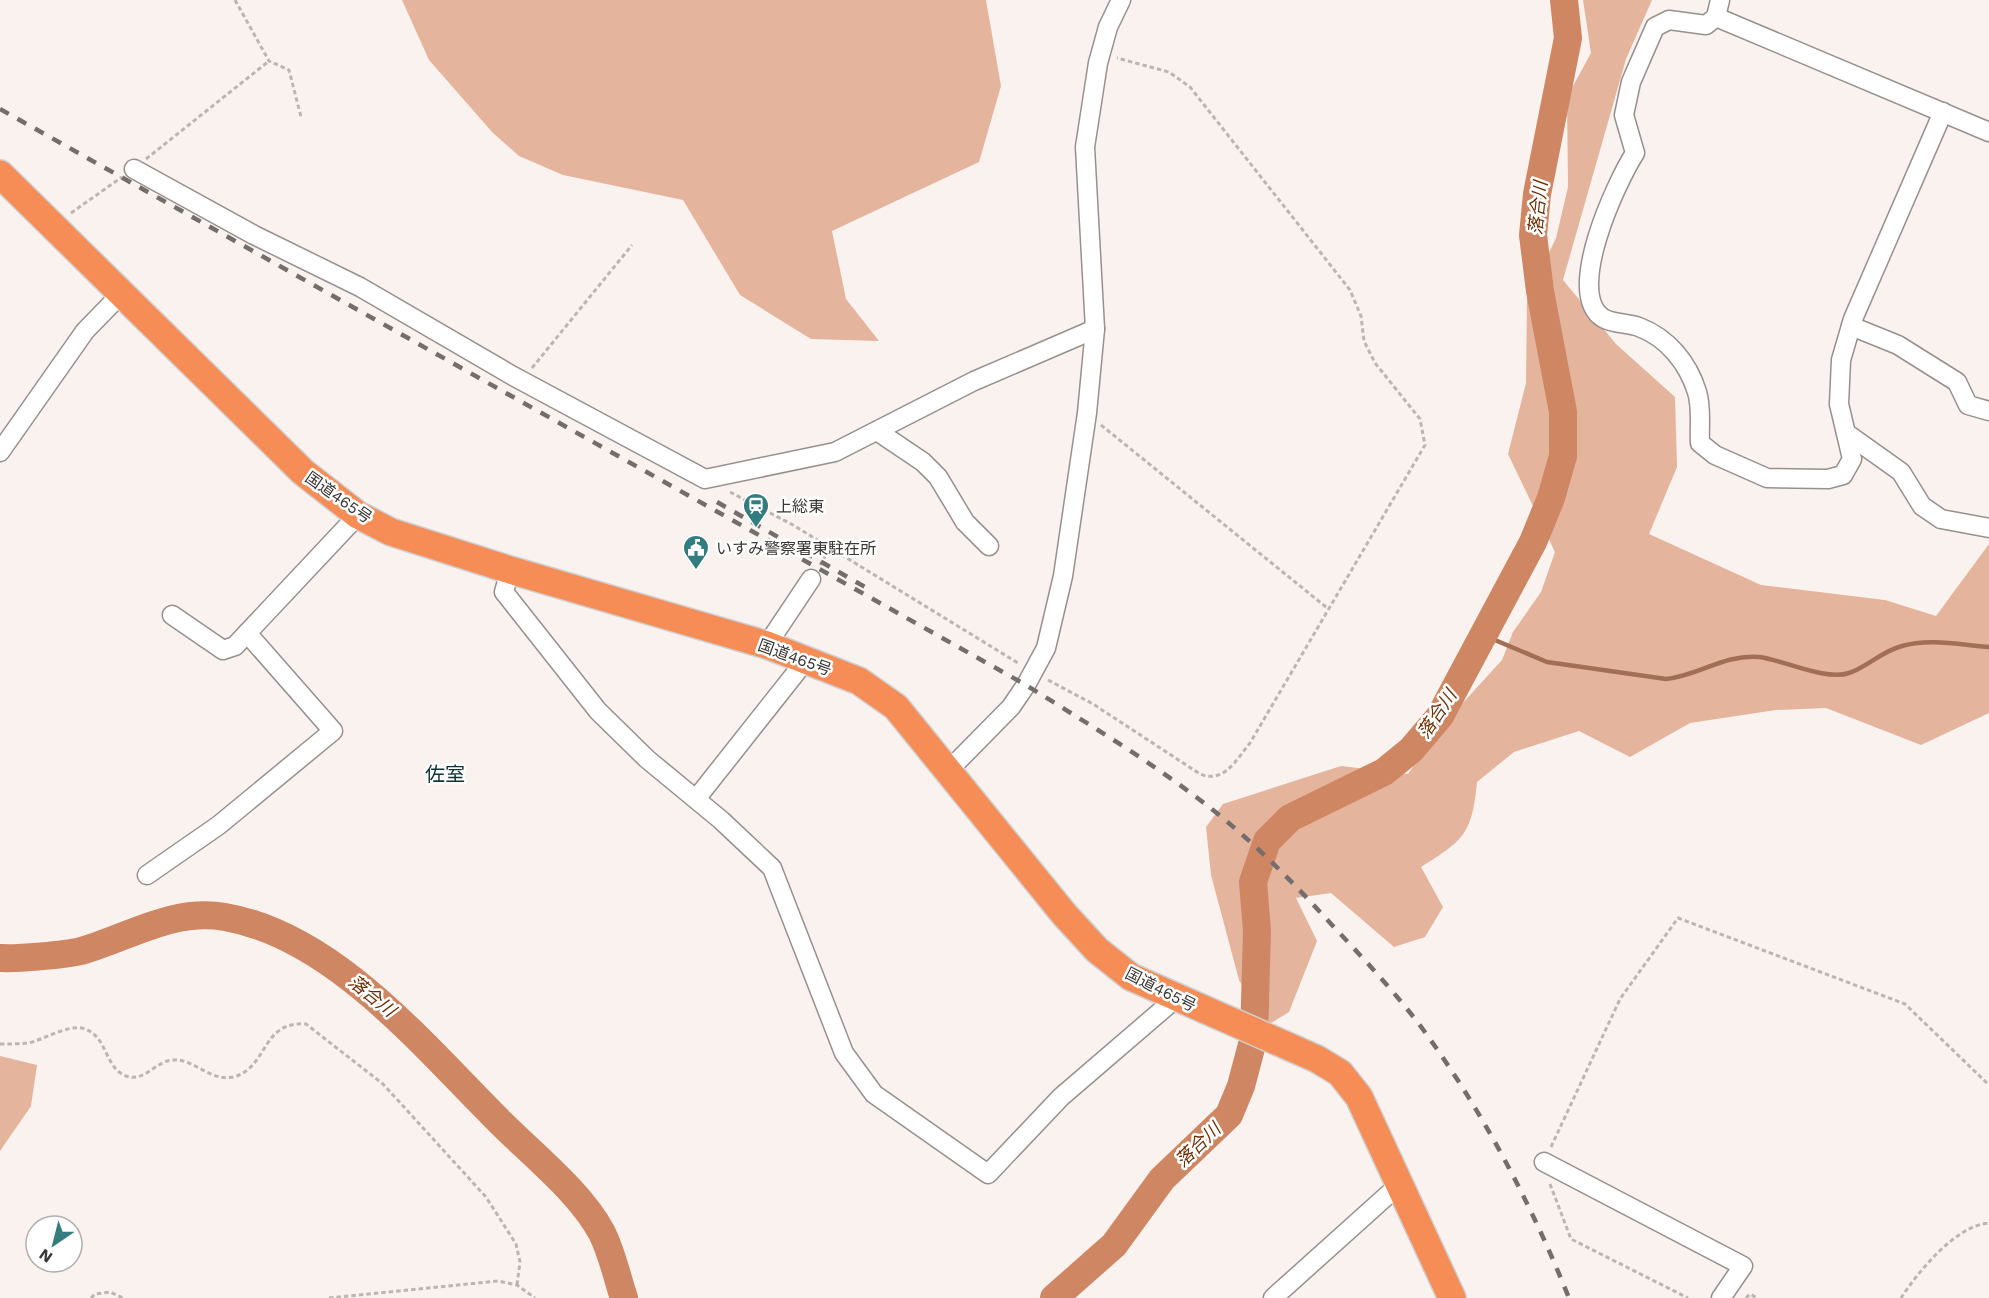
<svg xmlns="http://www.w3.org/2000/svg" width="1989" height="1298" font-family="'Work Sans','Noto Sans JP',sans-serif">
  <style>
    .green { fill: #e5b49d }
    .lines { fill: none; stroke-linecap: round; stroke-linejoin: round }
    .stream { stroke: #a26e55; stroke-width: 4.5 }
    .river { stroke: #cf8663; stroke-width: 28 }
    .minor-casing { stroke: #97908d; stroke-width: 21 }
    .highway-casing { stroke: #d0cfcf; stroke-width: 30 }
    .path { stroke: #bcb6b3; stroke-width: 3; stroke-dasharray: 4.5 3; stroke-linecap: butt }
    .minor { stroke: #fff; stroke-width: 18 }
    .highway { stroke: #f68c56; stroke-width: 27 }
    .rail { stroke: #736e6c; stroke-width: 4.5; stroke-dasharray: 10 10; stroke-linecap: butt }
    .labels { text-anchor: middle; stroke-width: 5; stroke-linejoin: round; paint-order: stroke }
    .street-label { font-size: 16px; fill: #3a3735; stroke: #fff }
    .poi-label { font-size: 16px; fill: #3a3735; stroke: #fff; text-anchor: start }
    .water-label { font-size: 18px; font-style: italic; fill: #6f2d01; stroke: #fff }
    .quarter-label { font-size: 20px; fill: #0e3234; stroke: #fff }
  </style>
  <rect width="100%" height="100%" fill="#faf2ef"/>
  <g class="green">
    <polygon points="402,0 986,0 1001,86 979,162 832,231 846,299 879,341 811,339 740,295 683,200 563,175 519,156 493,133 429,60"/>
    <path d="M1583,0H1652L1626,59L1563,280L1616,344L1675,397L1677,467L1649,534L1761,585L1885,600L1936,616L1989,544V713L1921,745L1826,708L1776,710L1690,723L1630,757L1579,731L1514,752L1477,782C1472,834 1464,840 1421,867L1443,907L1425,937L1394,947L1331,893L1296,898L1317,941L1289,1012L1268,1025L1239,980L1211,875L1206,827L1223,804L1341,766L1408,774L1439,729L1502,660L1513,632L1541,592L1555,552L1508,454L1526,383L1527,299L1556,238L1568,187L1567,97L1591,53Z"/>
    <polygon points="0,1056 37,1065 31,1106 0,1151"/>
  </g>
  <g class="lines">
    <path class="stream" d="M1483,635L1547,662L1666,679C1698,676 1724,654 1759,657C1784,660 1825,681 1849,673C1867,667 1882,651 1902,646C1929,638 1961,645 1989,647"/>
    <g class="river">
      <path d="M0,958C17,959 65,955 81,951C130,937 172,908 225,917C335,936 426,1049 501,1123C533,1155 581,1193 602,1233C612,1253 617,1277 624,1298"/>
      <polyline points="1054,1298 1114,1245 1162,1179 1229,1115 1241,1086 1254,1037 1257,931 1253,882 1267,841 1290,818 1384,772 1411,750 1440,716 1533,542 1551,498 1563,456 1563,412 1540,291 1533,235 1537,194 1568,38 1564,0"/>
    </g>
    <defs>
      <g id="minor">
        <path d="M1720,0L1716,17L1706,25L1669,20L1655,27L1631,82L1624,115L1635,153C1617,181 1564,293 1603,318C1613,324 1628,323 1639,327C1668,338 1688,363 1697,392C1702,407 1699,427 1700,443L1715,455L1767,478L1828,479L1843,475L1852,459L1839,404L1841,360L1853,319L1943,112"/>
        <polyline points="1716,17 1989,132"/>
        <polyline points="134,169 254,235 360,287 513,376 705,479 835,452 974,381 1095,329"/>
        <polyline points="1851,326 1898,345 1957,382 1968,405 1989,411"/>
        <polyline points="877,431 923,462 938,477 965,522 989,546"/>
        <polyline points="1849,435 1901,472 1922,506 1941,519 1989,528"/>
        <polyline points="0,452 85,331 122,293"/>
        <polyline points="510,570 504,592 598,711 647,759 721,820 772,868 844,1053 874,1094 988,1174 1061,1097 1175,999"/>
        <polyline points="172,615 223,650 235,646 358,515"/>
        <polyline points="767,645 811,579"/>
        <polyline points="947,772 1011,707 1026,685 1046,648 1063,576 1087,413 1095,329 1085,147 1098,63 1108,27 1121,0"/>
        <polyline points="696,799 806,660"/>
        <polyline points="147,875 219,825 333,731 247,633"/>
        <polyline points="1544,1162 1743,1266 1721,1298"/>
        <polyline points="1273,1298 1401,1183"/>
      </g>
      <polyline id="highway" points="0,174 303,472 358,515 391,532 510,570 767,645 859,681 896,707 1064,914 1097,950 1131,977 1317,1059 1340,1073 1359,1097 1452,1298"/>
    </defs>
    <use href="#minor" class="minor-casing"/>
    <use href="#highway" class="highway-casing"/>
    <g class="path">
      <polyline points="235,0 269,61 289,70 301,117"/>
      <polyline points="146,159 269,61"/>
      <polyline points="71,213 122,177"/>
      <polyline points="532,368 632,245"/>
      <polyline points="1101,425 1326,607"/>
      <polyline points="730,492 793,525 1018,663"/>
      <polyline points="820,565 830,548"/>
      <path d="M1048,680L1093,704L1200,774C1224,784 1236,760 1250,743L1425,445L1420,419L1375,363L1364,341L1361,316L1350,290L1190,87L1169,72L1117,58"/>
      <path d="M0,1044C9,1044 19,1044 28,1043C44,1040 69,1023 85,1029C106,1036 105,1064 122,1074C142,1086 154,1062 172,1060C194,1058 210,1082 233,1077C269,1068 260,1021 306,1024L383,1084L486,1197L516,1244L520,1262L517,1285"/>
      <polyline points="1551,1147 1620,999 1678,918 1905,1004 1989,1085"/>
      <polyline points="1550,1184 1571,1239 1688,1298"/>
      <polyline points="91,1298 95,1294 110,1292 123,1298"/>
      <polyline points="329,1298 498,1281 517,1285 535,1298"/>
      <polyline points="1746,1298 1750,1294 1757,1298"/>
      <path d="M1901,1298C1918,1272 1956,1225 1989,1223"/>
    </g>
    <use href="#minor" class="minor"/>
    <use href="#highway" class="highway"/>
    <g class="rail">
      <path d="M0,109L1026,685C1085,722 1145,758 1200,800C1249,837 1291,880 1332,925C1362,957 1392,989 1419,1024C1481,1108 1530,1201 1569,1298"/>
      <polyline points="717,502 865,587"/>
    </g>
  </g>
  <defs>
    <symbol id="station-pin" viewBox="-11 -11 22 30"><path d="M0 17L-7.5 6A9.5 9.5 0 1 1 7.5 6Z" fill="#337c80" stroke="#fff"/><path d="M-3-6H3Q5-6 5-4V2Q5 4 3 4L4.5 6H3L1.5 4h-3L-3 6H-4.5L-3 4Q-5 4-5 2V-4Q-5-6-3-6ZM-3.5-4v3h7v-3ZM-3.5 1v1.5H-2V1ZM2 1v1.5H3.5V1Z" fill="#fff"/></symbol>
    <symbol id="civic-pin" viewBox="-11 -11 22 30"><path d="M0 17L-7.5 6A9.5 9.5 0 1 1 7.5 6Z" fill="#337c80" stroke="#fff"/><path d="M-.6-6.5H3V-4.5H.6V-3L4-1V1h2V6H-6V1h2V-1L-.6-3ZM-1.2 2.5V6h2.4V2.5Z" fill="#fff"/></symbol>
  </defs>
  <g fill-rule="evenodd">
    <use href="#station-pin" x="741" y="491" width="30" height="40"/>
    <use href="#civic-pin" x="681" y="533" width="30" height="40"/>
  </g>
  <g class="labels">
    <g class="street-label">
      <text transform="translate(339 497) rotate(35)" y="6">国道465号</text>
      <text transform="translate(795 657) rotate(20)" y="6">国道465号</text>
      <text transform="translate(1161 989) rotate(27)" y="6">国道465号</text>
    </g>
    <g class="poi-label">
      <text x="776" y="512">上総東</text>
      <text x="716" y="554">いすみ警察署東駐在所</text>
    </g>
    <g class="water-label">
      <text transform="translate(1538 208) rotate(-84)" y="6">落合川</text>
      <text transform="translate(1437 714) rotate(-56)" y="6">落合川</text>
      <text transform="translate(372 996) rotate(39)" y="6">落合川</text>
      <text transform="translate(1198 1145) rotate(-44)" y="6">落合川</text>
    </g>
    <g class="quarter-label">
      <text x="445" y="781">佐室</text>
    </g>
  </g>
  <g transform="translate(54 1244) rotate(215)"><circle r="28" fill="#ffffff" stroke="#b0afae" stroke-width="1.5"/>
  <path d="M0-4.5L10 22L0 15L-10 22Z" fill="#337c80"/>
  <text y="-9" font-size="16" font-weight="bold" text-anchor="middle" fill="#3a3735">N</text>
  </g>
</svg>
